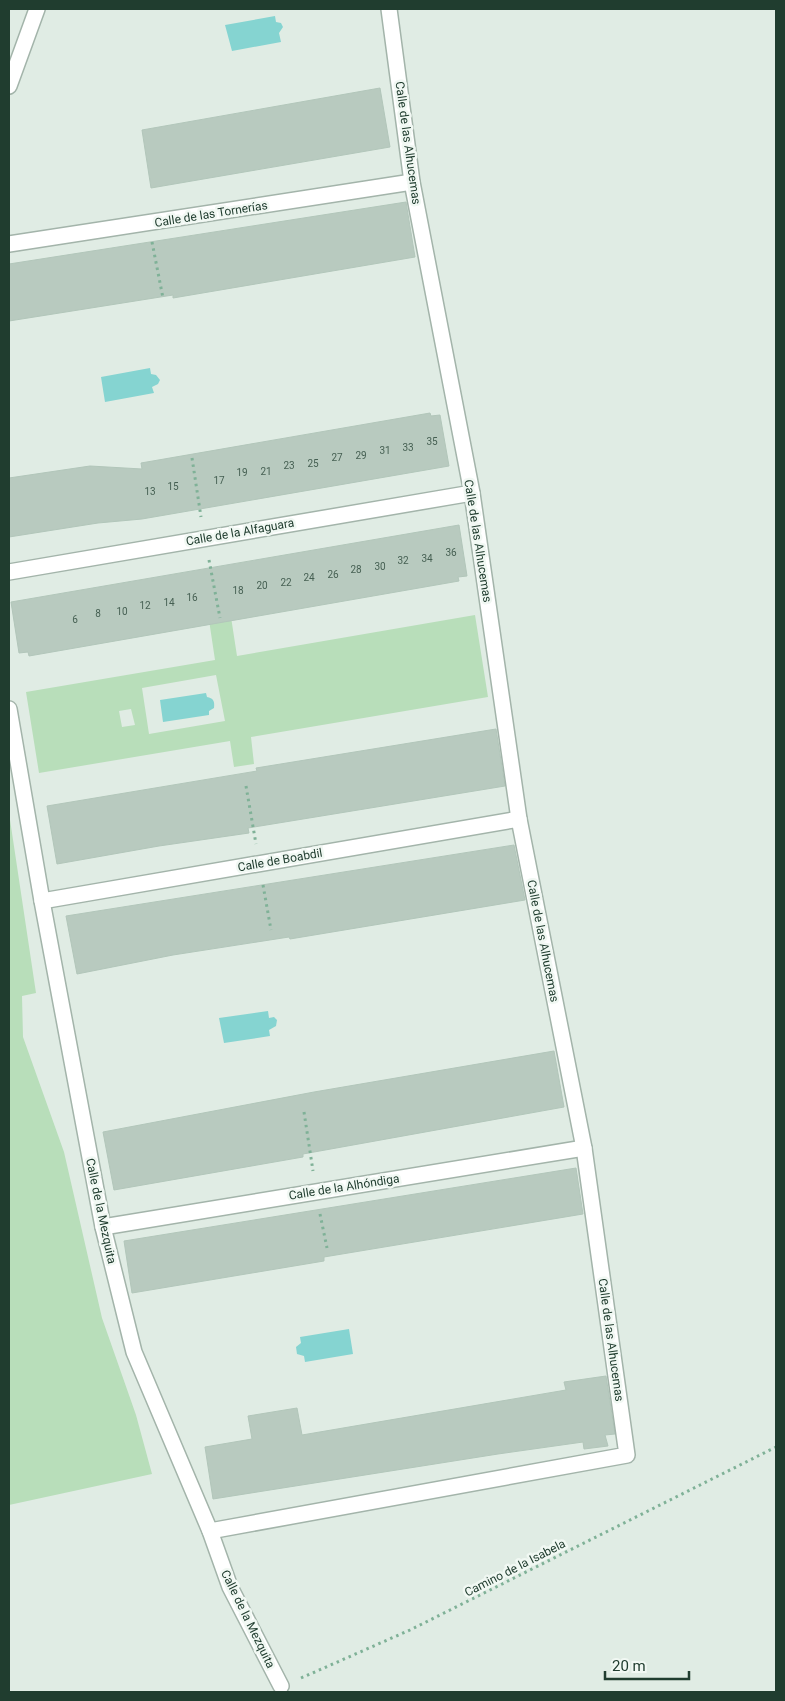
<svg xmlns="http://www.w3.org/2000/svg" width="785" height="1701" font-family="Roboto,sans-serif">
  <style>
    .green { fill: #b8deba; fill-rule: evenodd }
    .water { fill: #85d4d1 }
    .building { fill: #b8cabf; stroke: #b2c6ba }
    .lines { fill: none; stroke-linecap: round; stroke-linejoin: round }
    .minor-casing { stroke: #a3b4aa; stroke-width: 18 }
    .path { stroke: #7fb197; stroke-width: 3; stroke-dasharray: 2.5 4; stroke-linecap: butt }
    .minor { stroke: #fff; stroke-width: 15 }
    .labels { text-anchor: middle; stroke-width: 5; stroke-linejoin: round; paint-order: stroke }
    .number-label { font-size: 10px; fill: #466053 }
    .street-label { font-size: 12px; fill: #203d2f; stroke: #f1f8f3 }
  </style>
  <rect width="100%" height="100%" fill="#e0ece4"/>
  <g class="green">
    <path d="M475,615L488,697L251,737L254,764L234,767L230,741L39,773L26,692L215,660L209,620L231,617L237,656ZM216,675L225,721L149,734L142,688ZM131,709L135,725L122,727L119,711Z"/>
    <polygon points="9,813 36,993 22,996 23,1037 64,1152 102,1318 136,1415 152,1474 9,1505"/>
  </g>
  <g class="water">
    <polygon points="275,16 276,22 281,23 283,27 279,33 281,42 232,51 225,25"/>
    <polygon points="150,368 151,374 156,375 160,380 158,384 152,387 154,393 105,402 101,377"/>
    <path d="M206,693L207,697C213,698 215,701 214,708L209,711V715L163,722L160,700Z"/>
    <polygon points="268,1011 269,1018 274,1017 277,1020 276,1026 269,1030 270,1036 224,1043 219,1018"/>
    <polygon points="349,1329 353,1354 305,1362 304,1356 297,1354 296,1347 301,1343 300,1337"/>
  </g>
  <g class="building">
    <polygon points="380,88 390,147 151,188 142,130"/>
    <polygon points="406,202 415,257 173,298 173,295 9,321 9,264"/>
    <polygon points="430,413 431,416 440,415 449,466 142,519 98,523 9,537 9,478 90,466 142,469 141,463"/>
    <polygon points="459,525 467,576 458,577 459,581 29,656 28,652 19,653 11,602"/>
    <polygon points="496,729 505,786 248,828 249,833 159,846 57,864 47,806 257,771 256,768"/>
    <polygon points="514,845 525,900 290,939 289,937 173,955 77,974 66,916"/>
    <polygon points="554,1051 564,1107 303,1154 303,1157 114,1190 103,1132 314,1092"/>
    <polygon points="576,1168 583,1214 324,1257 324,1261 132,1293 124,1241"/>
    <polygon points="606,1376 615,1434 605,1435 608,1446 584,1449 583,1442 498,1454 213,1499 205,1447 252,1439 248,1416 297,1408 302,1435 566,1390 564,1382"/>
  </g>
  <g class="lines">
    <defs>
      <g id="minor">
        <polyline points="9,86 37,9"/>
        <polyline points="9,244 412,182"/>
        <polyline points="9,572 472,493"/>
        <polyline points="9,709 42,901 103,1227 134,1352 210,1531 230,1587 281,1686"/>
        <polyline points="42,901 519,819"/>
        <polyline points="103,1227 584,1148"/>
        <polyline points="210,1531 627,1455 584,1148 519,819 472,493 412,182 389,9"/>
      </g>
    </defs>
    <use href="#minor" class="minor-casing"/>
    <g class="path">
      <polyline points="152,242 163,298"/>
      <polyline points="192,458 201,517"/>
      <polyline points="209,560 220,618"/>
      <polyline points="246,786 256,844"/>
      <polyline points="263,885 271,930"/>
      <polyline points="304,1112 313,1171"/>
      <polyline points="320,1214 327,1248"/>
      <polyline points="301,1678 410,1630 776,1447"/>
    </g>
    <use href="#minor" class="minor"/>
  </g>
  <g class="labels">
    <g class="number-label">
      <text x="432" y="445">35</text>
      <text x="408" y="451">33</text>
      <text x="385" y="454">31</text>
      <text x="361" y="459">29</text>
      <text x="337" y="461">27</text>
      <text x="313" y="467">25</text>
      <text x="289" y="469">23</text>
      <text x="266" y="475">21</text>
      <text x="242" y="476">19</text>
      <text x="219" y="484">17</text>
      <text x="173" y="490">15</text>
      <text x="150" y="495">13</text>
      <text x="451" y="556">36</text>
      <text x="427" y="562">34</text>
      <text x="403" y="564">32</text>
      <text x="380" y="570">30</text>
      <text x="356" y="573">28</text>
      <text x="333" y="578">26</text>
      <text x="309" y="581">24</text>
      <text x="286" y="586">22</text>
      <text x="262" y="589">20</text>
      <text x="238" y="594">18</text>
      <text x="192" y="601">16</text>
      <text x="169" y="606">14</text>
      <text x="145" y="609">12</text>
      <text x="122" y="615">10</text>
      <text x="98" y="617">8</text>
      <text x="75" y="623">6</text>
    </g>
    <g class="street-label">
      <text transform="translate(408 143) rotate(82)" y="4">Calle de las Alhucemas</text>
      <text transform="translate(211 214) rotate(-9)" y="4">Calle de las Tornerías</text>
      <text transform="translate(240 532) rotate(-10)" y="4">Calle de la Alfaguara</text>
      <text transform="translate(478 541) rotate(81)" y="4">Calle de las Alhucemas</text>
      <text transform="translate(280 860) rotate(-10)" y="4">Calle de Boabdil</text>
      <text transform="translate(543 941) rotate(79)" y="4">Calle de las Alhucemas</text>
      <text transform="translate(344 1187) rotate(-9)" y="4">Calle de la Alhóndiga</text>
      <text transform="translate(101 1211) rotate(78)" y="4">Calle de la Mezquita</text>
      <text transform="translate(611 1340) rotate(82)" y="4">Calle de las Alhucemas</text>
      <text transform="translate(515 1568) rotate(-27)" y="4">Camino de la Isabela</text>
      <text transform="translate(248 1619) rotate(64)" y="4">Calle de la Mezquita</text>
    </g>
  </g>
  <rect width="785" height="1701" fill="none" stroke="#203d2f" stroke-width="20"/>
  <path d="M605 1671v8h84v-8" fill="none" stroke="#203d2f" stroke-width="2.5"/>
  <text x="612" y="1671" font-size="15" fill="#203d2f" stroke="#f1f8f3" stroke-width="4" paint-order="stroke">20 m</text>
</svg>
